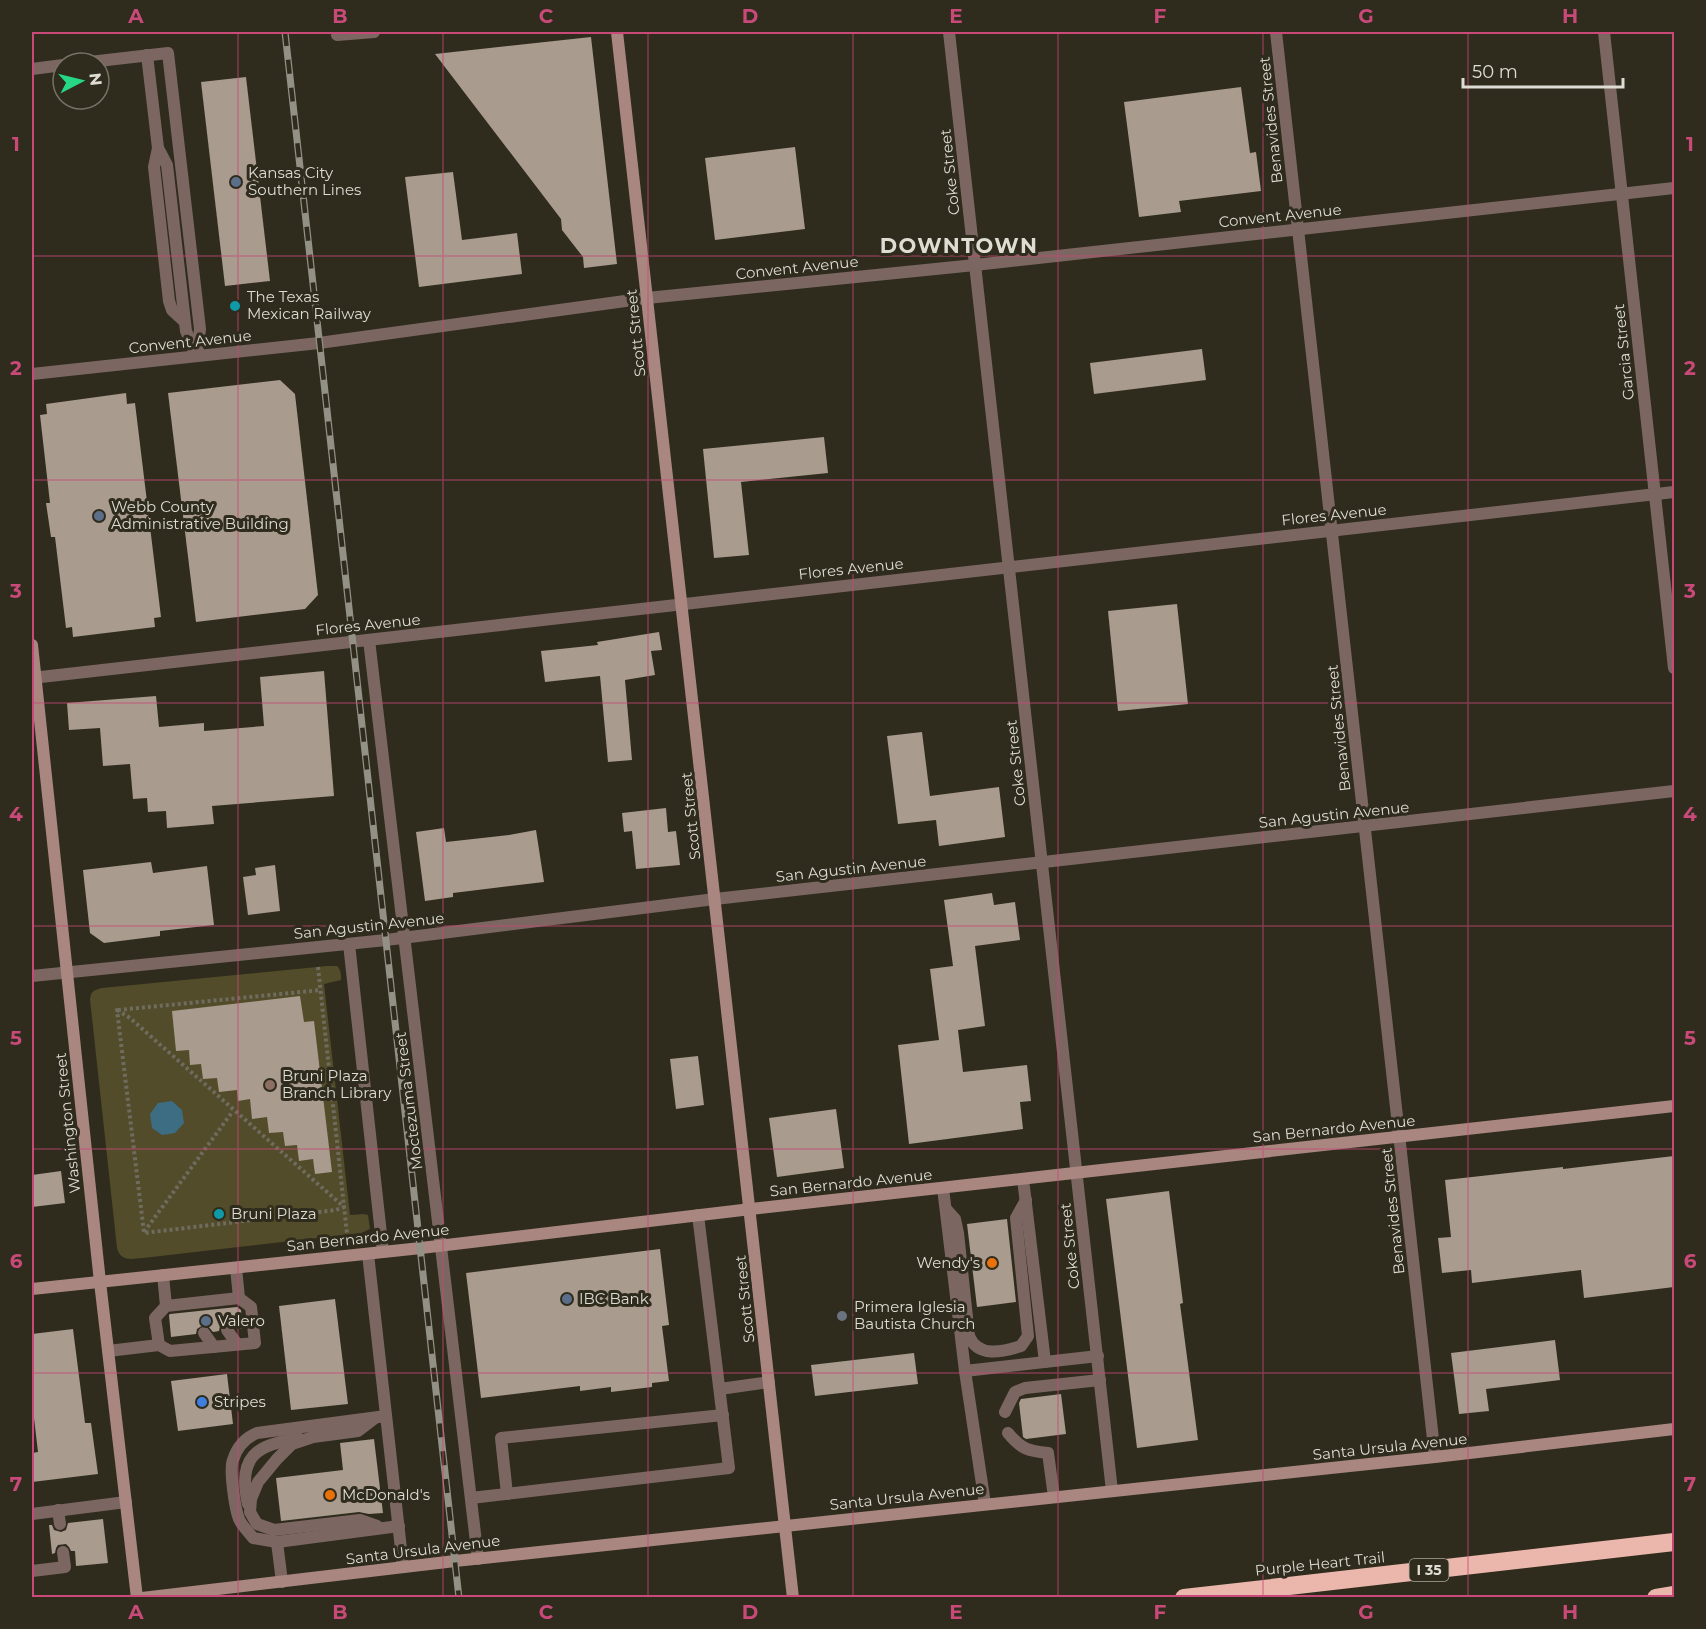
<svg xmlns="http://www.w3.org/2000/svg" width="1706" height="1629" font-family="Montserrat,sans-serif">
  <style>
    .green { fill: #524c2a }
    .water { fill: #3c6d82 }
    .building { fill: #a99b8d }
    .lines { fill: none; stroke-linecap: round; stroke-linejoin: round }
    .path { stroke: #6f6c5f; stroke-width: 4; stroke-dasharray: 3 3; stroke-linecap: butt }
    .lane { stroke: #7c6662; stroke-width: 12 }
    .street { stroke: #7c6662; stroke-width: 12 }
    .secondary { stroke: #a98780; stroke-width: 12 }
    .highway { stroke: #ebb7ac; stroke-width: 18 }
    .rail-casing { stroke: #939085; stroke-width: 7 }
    .rail { stroke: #2f2c1d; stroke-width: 4.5; stroke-dasharray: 14; stroke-linecap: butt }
    .grid { fill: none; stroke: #c94979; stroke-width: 1.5; stroke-opacity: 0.55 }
    .service-dot { fill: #5c6f8a; stroke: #2f2c1d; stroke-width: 2 }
    .culture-dot { fill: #0f9aa8; stroke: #2f2c1d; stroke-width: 2 }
    .education-dot { fill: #8d6e63; stroke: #2f2c1d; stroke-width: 2 }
    .food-dot { fill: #e8710a; stroke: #2f2c1d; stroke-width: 2 }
    .worship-dot { fill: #6b7280; stroke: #2f2c1d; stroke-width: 2 }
    .shop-dot { fill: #3f7fe0; stroke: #2f2c1d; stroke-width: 2 }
    .labels { text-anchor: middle; stroke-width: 6; stroke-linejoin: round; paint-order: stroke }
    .shield { fill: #2f2c1d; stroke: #aaa79c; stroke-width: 1.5 }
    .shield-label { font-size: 14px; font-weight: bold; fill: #dedcd3 }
    .street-label { font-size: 15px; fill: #dedcd3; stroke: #2f2c1d }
    .poi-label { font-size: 15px; fill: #dedcd3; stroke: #2f2c1d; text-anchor: start }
    .district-label { font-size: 21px; font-weight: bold; letter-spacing: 1.5px; fill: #dedcd3; stroke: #2f2c1d }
    .neatline { fill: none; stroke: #c94979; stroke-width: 2 }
    .grid-label { font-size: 20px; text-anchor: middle; font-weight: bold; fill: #c94979 }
  </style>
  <rect width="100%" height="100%" fill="#2f2c1d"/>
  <path class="green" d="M327,966H337C341,970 341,974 341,980L324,984L350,1215L364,1214L368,1215L370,1229L361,1233L143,1258C131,1259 121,1262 117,1248L90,999C91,991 94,990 102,988Z"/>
  <polygon class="water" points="172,1101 182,1110 184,1123 175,1133 162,1135 152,1128 150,1114 158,1103"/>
  <g class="building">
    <polygon points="591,37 617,264 584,268 583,257 562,230 561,219 435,54"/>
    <polygon points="246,77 270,281 225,286 201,82"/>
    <polygon points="1241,87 1250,153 1256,152 1261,191 1179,201 1181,212 1139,217 1124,102"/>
    <polygon points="795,147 805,229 715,240 705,158"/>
    <polygon points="453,172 462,240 517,233 522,274 419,287 405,177"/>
    <polygon points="1202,349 1206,380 1094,394 1090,363"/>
    <polygon points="280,380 295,394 318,595 305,609 196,622 168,393"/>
    <polygon points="126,393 127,404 135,403 161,617 154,618 155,627 73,637 72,627 66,628 55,537 51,537 46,503 50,503 40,415 47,414 46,404"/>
    <polygon points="824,437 828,473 741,482 749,555 714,558 703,449"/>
    <polygon points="1177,604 1188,704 1118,711 1108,611"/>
    <polygon points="659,632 662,650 651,651 655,675 625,680 632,760 608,762 600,676 545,682 541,651 598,645 597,642"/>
    <polygon points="324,671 334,796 212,806 214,824 167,828 166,811 148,812 147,798 133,799 130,764 103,766 100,728 69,730 67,703 156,696 159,727 204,723 204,731 264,726 260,677"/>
    <polygon points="922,732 930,796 999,787 1005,837 939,846 936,820 898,824 887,736"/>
    <polygon points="666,808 668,832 676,831 680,865 636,869 632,831 624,832 622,813"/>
    <polygon points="444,828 446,842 509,835 536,830 544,882 453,893 453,897 425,901 416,832"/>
    <polygon points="151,862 153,873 207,866 214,925 160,931 160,936 104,943 90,933 83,870"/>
    <polygon points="275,865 280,911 248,915 243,877 256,875 255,868"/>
    <polygon points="992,893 994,905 1015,902 1020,940 975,946 985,1026 958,1030 963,1072 1027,1065 1031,1101 1020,1102 1023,1129 909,1144 898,1045 939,1040 930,969 953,966 944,900"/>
    <polygon points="300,996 304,1022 314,1021 332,1172 315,1174 313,1159 299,1161 297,1145 285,1146 283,1132 269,1133 267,1117 252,1119 250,1099 238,1101 237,1090 219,1092 217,1078 203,1079 201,1064 190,1065 189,1050 176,1051 172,1011"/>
    <polygon points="698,1056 704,1105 676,1109 670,1059"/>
    <polygon points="836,1109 844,1168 777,1177 769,1118"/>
    <polygon points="1674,1156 1674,1287 1584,1298 1581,1270 1472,1283 1471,1270 1442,1273 1438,1238 1451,1237 1445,1180 1563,1167 1563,1169"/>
    <polygon points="61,1171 65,1203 32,1207 32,1175"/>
    <polygon points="1169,1191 1183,1303 1180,1304 1198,1440 1137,1448 1106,1199"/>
    <polygon points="1007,1219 1016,1302 977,1307 967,1224"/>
    <polygon points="660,1249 669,1325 662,1326 669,1381 652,1383 652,1387 611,1392 611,1387 580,1391 580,1386 481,1398 466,1273"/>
    <polygon points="335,1299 348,1404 291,1410 279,1306"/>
    <polygon points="237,1307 241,1310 243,1328 237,1329 231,1323 226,1322 220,1326 219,1331 213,1332 208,1326 203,1325 197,1329 196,1334 171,1337 169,1315 170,1314"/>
    <polygon points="73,1329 85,1423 91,1423 98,1474 32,1482 32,1453 38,1452 32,1401 32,1334"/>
    <polygon points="1555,1340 1560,1380 1486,1389 1489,1411 1459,1414 1451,1353"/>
    <polygon points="914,1353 918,1384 815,1396 811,1365"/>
    <polygon points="227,1374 233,1424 178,1431 171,1381"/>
    <polygon points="1061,1394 1066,1434 1026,1439 1023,1437 1019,1403 1021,1399"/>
    <polygon points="374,1439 383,1513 369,1514 359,1512 281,1521 276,1478 343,1470 340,1443"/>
    <polygon points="103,1519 108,1563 76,1566 75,1551 71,1551 69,1547 66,1544 58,1545 56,1548 55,1553 52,1554 49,1525 52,1525 54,1530 61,1532 66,1530 68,1523"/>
  </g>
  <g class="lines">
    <g class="path">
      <polyline points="318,967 347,1234"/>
      <polygon points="117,1010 130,1018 344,1207 336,1210 144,1233"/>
      <polyline points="118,1010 321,990"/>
      <polyline points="144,1232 233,1111"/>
    </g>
    <g class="lane">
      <polyline points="147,55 158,148 167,165 186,331 196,355"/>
      <polyline points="81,63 168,53 200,329 197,356"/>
      <polyline points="32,69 63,65"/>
      <polyline points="158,148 154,167 169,301 172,310 184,321"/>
      <polyline points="349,944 383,1252"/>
      <polyline points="1023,1179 1045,1362"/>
      <polyline points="943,1188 965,1371 985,1504"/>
      <path d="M946,1209L955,1219L958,1233L969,1336C978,1358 1002,1352 1021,1346L1028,1336L1016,1218L1026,1200"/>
      <polyline points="368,1254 403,1567"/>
      <polyline points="236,1268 239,1298"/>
      <polyline points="163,1275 166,1306"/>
      <polyline points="227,1330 237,1344"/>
      <polyline points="204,1333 214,1347"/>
      <polyline points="108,1351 159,1345 170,1351 255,1343 251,1307 239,1298 166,1306 155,1318 159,1345"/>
      <polyline points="965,1371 1098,1356"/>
      <polyline points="720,1389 769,1382"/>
      <polyline points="1005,1412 1015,1392 1025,1388 1100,1380"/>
      <path d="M386,1416L257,1433C245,1438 237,1447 233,1460C229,1469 235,1509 239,1519C242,1526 249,1532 253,1538L277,1542L399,1526"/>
      <polyline points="375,1418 358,1431 313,1437 292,1444 277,1459 258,1482 251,1499 250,1512 257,1524 274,1530 360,1520 377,1526"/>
      <path d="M1008,1433C1021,1449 1028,1451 1048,1453L1054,1497"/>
      <polyline points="507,1494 501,1438 723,1415"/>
      <polyline points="471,1498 729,1468 698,1215"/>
      <path d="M248,1504C237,1458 256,1443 300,1439"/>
      <polyline points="58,1510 60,1524"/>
      <polyline points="32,1514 126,1502"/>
      <polyline points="277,1542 282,1582"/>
      <polyline points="32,1571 65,1567 63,1552"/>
    </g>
    <g class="street">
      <polyline points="949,32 1112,1491"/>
      <polyline points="1276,32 1435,1457"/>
      <polyline points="1604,32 1674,668"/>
      <polyline points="337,35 374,32"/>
      <polyline points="32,374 319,343 647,298 975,265 1674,188"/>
      <polyline points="369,640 478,1559"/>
      <polyline points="32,678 1674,492"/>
      <polyline points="32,976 386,940 715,899 1674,791"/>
    </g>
    <g class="secondary">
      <polyline points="617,32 793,1598"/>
      <polyline points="32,645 100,1282 137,1598"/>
      <polyline points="32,1289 421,1248 751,1209 1674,1106"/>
      <polyline points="142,1598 455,1561 1435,1457 1674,1429"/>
    </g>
    <g class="highway">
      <polyline points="1184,1598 1674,1542"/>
      <polyline points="1656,1598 1674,1595"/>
    </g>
    <defs>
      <polyline id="rail" points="285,32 459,1598"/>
    </defs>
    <use href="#rail" class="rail-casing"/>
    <use href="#rail" class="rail"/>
  </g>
  <path class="grid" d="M238,32V1598M443,32V1598M648,32V1598M853,32V1598M1058,32V1598M1263,32V1598M1468,32V1598M32,256H1674M32,480H1674M32,703H1674M32,926H1674M32,1149H1674M32,1373H1674"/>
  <g class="service-dot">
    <circle cx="236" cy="182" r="6"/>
    <circle cx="99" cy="516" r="6"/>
    <circle cx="567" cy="1299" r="6"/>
    <circle cx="206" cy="1321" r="6"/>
  </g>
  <g class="culture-dot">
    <circle cx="235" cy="306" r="6"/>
    <circle cx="219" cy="1214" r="6"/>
  </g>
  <circle class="education-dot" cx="270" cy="1085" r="6"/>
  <g class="food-dot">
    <circle cx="992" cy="1263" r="6"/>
    <circle cx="330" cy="1495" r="6"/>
  </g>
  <circle class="worship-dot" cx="842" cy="1316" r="6"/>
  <circle class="shop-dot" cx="202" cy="1402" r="6"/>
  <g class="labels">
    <rect class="shield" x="1409.5" y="1559" width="39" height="22" rx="4.5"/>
    <g class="shield-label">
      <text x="1429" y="1575">I 35</text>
    </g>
    <g class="street-label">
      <text transform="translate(1271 120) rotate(-96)" y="5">Benavides Street</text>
      <text transform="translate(950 172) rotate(-96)" y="5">Coke Street</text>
      <text transform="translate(1280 216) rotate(-6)" y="5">Convent Avenue</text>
      <text transform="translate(797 268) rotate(-6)" y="5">Convent Avenue</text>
      <text transform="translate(636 333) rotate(-96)" y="5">Scott Street</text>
      <text transform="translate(190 342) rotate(-6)" y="5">Convent Avenue</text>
      <text transform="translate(1624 352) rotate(-96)" y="5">Garcia Street</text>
      <text transform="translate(1334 515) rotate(-6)" y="5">Flores Avenue</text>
      <text transform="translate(851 569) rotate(-6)" y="5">Flores Avenue</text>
      <text transform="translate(368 625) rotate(-6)" y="5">Flores Avenue</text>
      <text transform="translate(1339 728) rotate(-96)" y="5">Benavides Street</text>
      <text transform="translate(1016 763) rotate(-96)" y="5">Coke Street</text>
      <text transform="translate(1334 815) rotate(-6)" y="5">San Agustin Avenue</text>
      <text transform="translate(691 816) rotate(-96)" y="5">Scott Street</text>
      <text transform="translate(851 869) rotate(-6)" y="5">San Agustin Avenue</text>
      <text transform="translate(369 926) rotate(-6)" y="5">San Agustin Avenue</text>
      <text transform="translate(409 1101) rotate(-97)" y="5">Moctezuma Street</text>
      <text transform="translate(68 1123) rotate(-96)" y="5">Washington Street</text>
      <text transform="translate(1334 1129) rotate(-6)" y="5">San Bernardo Avenue</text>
      <text transform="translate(851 1183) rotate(-6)" y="5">San Bernardo Avenue</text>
      <text transform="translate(1393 1211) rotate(-96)" y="5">Benavides Street</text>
      <text transform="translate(368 1238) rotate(-6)" y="5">San Bernardo Avenue</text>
      <text transform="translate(1070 1246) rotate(-96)" y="5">Coke Street</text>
      <text transform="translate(745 1299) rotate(-96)" y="5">Scott Street</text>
      <text transform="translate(1390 1447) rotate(-6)" y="5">Santa Ursula Avenue</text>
      <text transform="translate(907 1497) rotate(-6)" y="5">Santa Ursula Avenue</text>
      <text transform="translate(423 1550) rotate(-7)" y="5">Santa Ursula Avenue</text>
      <text transform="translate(1320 1564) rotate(-6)" y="5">Purple Heart Trail</text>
    </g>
    <g class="poi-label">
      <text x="248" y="178">Kansas City<tspan x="248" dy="17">Southern Lines</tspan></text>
      <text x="247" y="302">The Texas<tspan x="247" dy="17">Mexican Railway</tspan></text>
      <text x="111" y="512">Webb County<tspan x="111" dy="17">Administrative Building</tspan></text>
      <text x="282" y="1081">Bruni Plaza<tspan x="282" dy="17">Branch Library</tspan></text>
      <text x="231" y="1219">Bruni Plaza</text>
      <text x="980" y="1268" text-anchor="end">Wendy's</text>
      <text x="579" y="1304">IBC Bank</text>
      <text x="854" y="1312">Primera Iglesia<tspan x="854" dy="17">Bautista Church</tspan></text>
      <text x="218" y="1326">Valero</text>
      <text x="214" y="1407">Stripes</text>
      <text x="342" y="1500">McDonald's</text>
    </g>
    <g class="district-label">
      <text x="959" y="253">DOWNTOWN</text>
    </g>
  </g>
  <rect width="1706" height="1629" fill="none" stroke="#2f2c1d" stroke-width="66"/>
  <g transform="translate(81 81) rotate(83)"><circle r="28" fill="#2f2c1d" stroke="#757266" stroke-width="1.5"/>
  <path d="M0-4.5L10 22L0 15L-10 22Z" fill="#26d886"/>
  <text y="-9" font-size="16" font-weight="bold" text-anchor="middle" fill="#dedcd3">N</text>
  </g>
  <path d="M1463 78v9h160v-9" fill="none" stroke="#dedcd3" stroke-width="3"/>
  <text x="1472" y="78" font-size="18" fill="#dedcd3" stroke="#2f2c1d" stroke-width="4.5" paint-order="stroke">50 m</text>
  <rect x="33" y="33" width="1640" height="1563" class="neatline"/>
  <g class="grid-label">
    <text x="136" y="23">A</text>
    <text x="340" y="23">B</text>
    <text x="546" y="23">C</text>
    <text x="750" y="23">D</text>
    <text x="956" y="23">E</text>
    <text x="1160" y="23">F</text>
    <text x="1366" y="23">G</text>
    <text x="1570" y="23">H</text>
    <text x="16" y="151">1</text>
    <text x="1690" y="151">1</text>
    <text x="16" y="375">2</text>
    <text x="1690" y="375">2</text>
    <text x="16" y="598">3</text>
    <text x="1690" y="598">3</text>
    <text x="16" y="821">4</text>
    <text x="1690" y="821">4</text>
    <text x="16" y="1045">5</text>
    <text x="1690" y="1045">5</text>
    <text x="16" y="1268">6</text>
    <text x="1690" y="1268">6</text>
    <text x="16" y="1491">7</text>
    <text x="1690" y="1491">7</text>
    <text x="136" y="1619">A</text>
    <text x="340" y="1619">B</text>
    <text x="546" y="1619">C</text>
    <text x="750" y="1619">D</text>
    <text x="956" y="1619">E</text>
    <text x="1160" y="1619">F</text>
    <text x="1366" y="1619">G</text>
    <text x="1570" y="1619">H</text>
  </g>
</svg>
